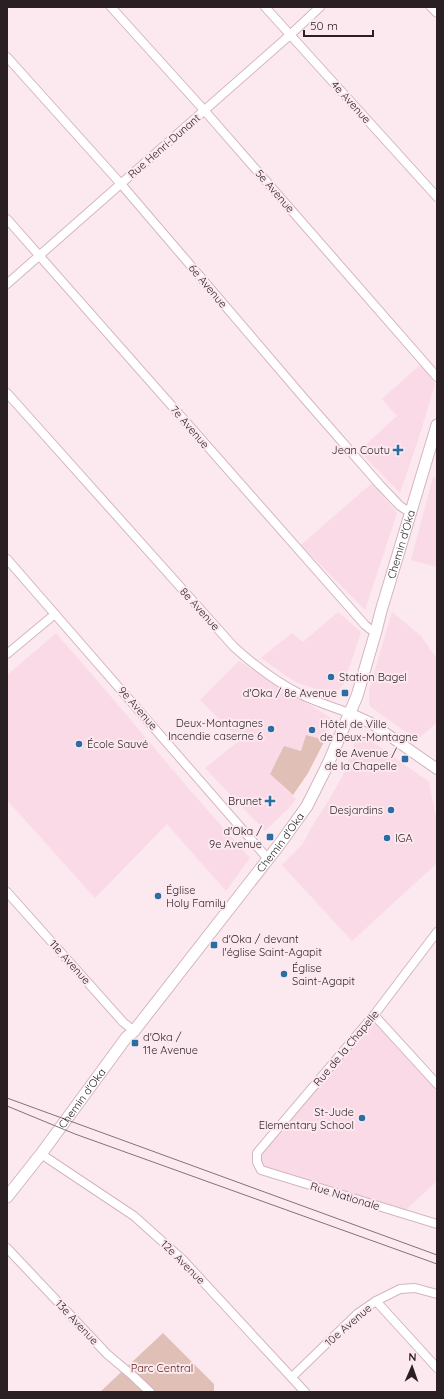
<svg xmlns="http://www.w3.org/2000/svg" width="444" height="1399" font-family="Quicksand,sans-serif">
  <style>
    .built { fill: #fadae6 }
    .green { fill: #e0bfb6 }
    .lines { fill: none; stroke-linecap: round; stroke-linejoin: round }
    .minor-casing { stroke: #d4b5c0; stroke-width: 10 }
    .tertiary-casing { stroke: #d4b5c0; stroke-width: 12 }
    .secondary-casing { stroke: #d4b5c0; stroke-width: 13 }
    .minor { stroke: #fff; stroke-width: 8 }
    .tertiary { stroke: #fff; stroke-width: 10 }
    .secondary { stroke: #fff; stroke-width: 11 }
    .tram { stroke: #817278; stroke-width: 1 }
    .poi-dot { fill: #286ea3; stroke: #fce9f0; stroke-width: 1.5 }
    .labels { text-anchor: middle; stroke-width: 4; stroke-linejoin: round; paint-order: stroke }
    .street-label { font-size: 11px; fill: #2a1f23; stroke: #fce9f0 }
    .poi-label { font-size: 11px; fill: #2a1f23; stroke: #fce9f0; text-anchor: end }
    .park-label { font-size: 11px; fill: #5e2515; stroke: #fce9f0 }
  </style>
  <rect width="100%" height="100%" fill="#fce9f0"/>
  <g class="built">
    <polygon points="421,364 435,384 421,431 400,493 359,451 397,416 382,399"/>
    <polygon points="433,477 437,478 437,567 411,560"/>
    <polygon points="372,483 397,513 365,610 301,545"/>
    <polygon points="338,612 361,632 344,684 334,695 295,682 261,658 292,633 303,642"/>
    <polygon points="392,612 421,636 437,659 437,722 417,740 371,707 369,704 369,690"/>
    <polygon points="56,633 107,692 195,796 250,858 226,891 167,824 95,898 7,800 7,675"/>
    <polygon points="239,661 331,718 325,740 306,735 301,751 284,747 270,774 296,799 292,805 265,831 205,768 240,740 200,700"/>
    <polygon points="359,732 429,782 437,823 437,863 352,941 282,865 302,845 314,823 329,800 342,777"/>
    <polygon points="374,1015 437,1084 437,1181 401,1214 261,1170 257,1153"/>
  </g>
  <g class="green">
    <polygon points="306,735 325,740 308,773 293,795 270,774 284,746 301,751"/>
    <polygon points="163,1333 214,1384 214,1392 100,1392"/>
  </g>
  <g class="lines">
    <defs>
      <g id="minor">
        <polyline points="111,7 204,110 437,377"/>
        <polyline points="265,7 437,197"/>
        <polyline points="431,7 437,13"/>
        <polyline points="7,57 121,184 303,397 380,485 400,506 411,513"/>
        <polyline points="7,219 365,625 370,629 376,631"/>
        <polyline points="7,284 290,35 320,7"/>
        <path d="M7,393L234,647C254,665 276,682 300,694C316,702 333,707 349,713"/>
        <polyline points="7,559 268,859"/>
        <polyline points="7,654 55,614"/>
        <polyline points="7,892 123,1022 134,1031"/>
        <polyline points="437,932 374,1015 257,1153 257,1162 261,1170 437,1224"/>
        <polyline points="374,1015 437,1084"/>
        <polyline points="41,1154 134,1216 183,1260 305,1392"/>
        <polyline points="7,1248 107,1354 133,1376 150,1392"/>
        <polyline points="376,1301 437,1368"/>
        <polyline points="292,1377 357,1314 376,1301 400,1289 415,1288 437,1294"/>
      </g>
      <polyline id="tertiary" points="349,713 371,723 437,769"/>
      <g id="secondary">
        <path id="s1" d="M7,1197L41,1154L126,1038L134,1031L279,845L307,806L328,764L357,696L376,631L381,611L437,425"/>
      </g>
    </defs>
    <use href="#minor" class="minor-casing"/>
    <use href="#tertiary" class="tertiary-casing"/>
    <use href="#secondary" class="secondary-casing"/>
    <use href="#minor" class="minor"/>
    <use href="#tertiary" class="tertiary"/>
    <use href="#secondary" class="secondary"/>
    <g class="tram">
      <polyline points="7,1098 437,1255"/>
      <polyline points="7,1106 75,1134 437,1264"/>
    </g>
  </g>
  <g class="poi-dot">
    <path d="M396 444h4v4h4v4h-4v4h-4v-4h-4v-4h4z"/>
    <circle cx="331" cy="677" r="4"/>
    <rect x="341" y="689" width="8" height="8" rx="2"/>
    <circle cx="271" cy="729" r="4"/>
    <circle cx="312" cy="730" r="4"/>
    <circle cx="79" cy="744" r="4"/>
    <rect x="401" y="755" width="8" height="8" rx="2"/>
    <path d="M268 795h4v4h4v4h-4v4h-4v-4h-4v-4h4z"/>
    <circle cx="391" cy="810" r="4"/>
    <rect x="266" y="833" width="8" height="8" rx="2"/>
    <circle cx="387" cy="838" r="4"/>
    <circle cx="158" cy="896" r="4"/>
    <rect x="210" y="941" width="8" height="8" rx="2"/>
    <circle cx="284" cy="974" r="4"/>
    <rect x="131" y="1039" width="8" height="8" rx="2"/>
    <circle cx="362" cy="1118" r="4"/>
  </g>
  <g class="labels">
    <g class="street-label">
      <text transform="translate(351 102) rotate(48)" y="4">4e Avenue</text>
      <text transform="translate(164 146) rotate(-41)" y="4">Rue Henri-Dunant</text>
      <text transform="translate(275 191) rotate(49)" y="4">5e Avenue</text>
      <text transform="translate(208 286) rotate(50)" y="4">6e Avenue</text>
      <text transform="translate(190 427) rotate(49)" y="4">7e Avenue</text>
      <text dy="4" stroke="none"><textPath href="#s1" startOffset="772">Chemin d'Oka</textPath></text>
      <text transform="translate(200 609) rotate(48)" y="4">8e Avenue</text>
      <text transform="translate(138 708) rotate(49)" y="4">9e Avenue</text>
      <text dy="4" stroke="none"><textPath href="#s1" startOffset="448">Chemin d'Oka</textPath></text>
      <text transform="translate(70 962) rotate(48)" y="4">11e Avenue</text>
      <text transform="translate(346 1048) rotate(-50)" y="4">Rue de la Chapelle</text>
      <text dy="4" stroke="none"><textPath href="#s1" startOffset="124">Chemin d'Oka</textPath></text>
      <text transform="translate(345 1196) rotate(17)" y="4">Rue Nationale</text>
      <text transform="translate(183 1262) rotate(45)" y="4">12e Avenue</text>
      <text transform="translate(77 1322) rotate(47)" y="4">13e Avenue</text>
      <text transform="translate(348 1325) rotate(-41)" y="4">10e Avenue</text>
    </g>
    <g class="poi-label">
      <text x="390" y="454">Jean Coutu</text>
      <text x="339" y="681" text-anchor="start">Station Bagel</text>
      <text x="337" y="697">d'Oka / 8e Avenue</text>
      <text x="263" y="727">Deux-Montagnes<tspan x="263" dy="13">Incendie caserne 6</tspan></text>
      <text x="320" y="728" text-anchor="start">Hôtel de Ville<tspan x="320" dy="13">de Deux-Montagne</tspan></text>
      <text x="87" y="748" text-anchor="start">École Sauvé</text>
      <text x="397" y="757">8e Avenue /<tspan x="397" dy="13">de la Chapelle</tspan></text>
      <text x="262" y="805">Brunet</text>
      <text x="383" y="814">Desjardins</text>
      <text x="262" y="835">d'Oka /<tspan x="262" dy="13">9e Avenue</tspan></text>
      <text x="395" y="842" text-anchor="start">IGA</text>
      <text x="166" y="894" text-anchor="start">Église<tspan x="166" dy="13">Holy Family</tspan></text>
      <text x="222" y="943" text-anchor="start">d'Oka / devant<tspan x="222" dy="13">l'église Saint-Agapit</tspan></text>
      <text x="292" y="972" text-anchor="start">Église<tspan x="292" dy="13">Saint-Agapit</tspan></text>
      <text x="143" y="1041" text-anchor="start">d'Oka /<tspan x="143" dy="13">11e Avenue</tspan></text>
      <text x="354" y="1116">St-Jude<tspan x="354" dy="13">Elementary School</tspan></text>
    </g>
    <g class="park-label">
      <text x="162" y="1372">Parc Central</text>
    </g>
  </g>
  <rect width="444" height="1399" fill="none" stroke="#2a1f23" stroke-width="16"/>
  <g transform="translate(412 1367) rotate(2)" stroke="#fce9f0" stroke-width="3" paint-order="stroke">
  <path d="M0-3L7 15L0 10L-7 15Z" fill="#2a1f23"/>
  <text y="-6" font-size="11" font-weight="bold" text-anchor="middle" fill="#2a1f23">N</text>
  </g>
  <path d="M304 30v6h69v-6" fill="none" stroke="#2a1f23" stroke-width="2"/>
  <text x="310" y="30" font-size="12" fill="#2a1f23" stroke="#fce9f0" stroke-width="3" paint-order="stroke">50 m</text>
</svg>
